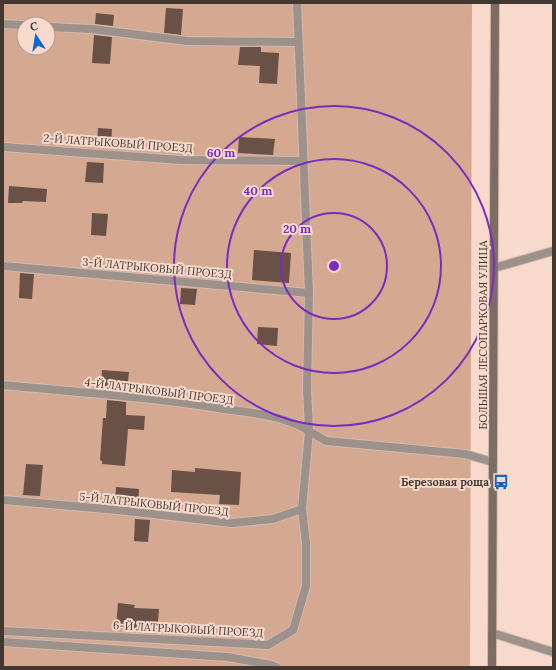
<svg xmlns="http://www.w3.org/2000/svg" width="556" height="670" font-family="Lora,serif">
  <style>
    .green { fill: #d5a892; fill-rule: evenodd }
    .building { fill: #695145 }
    .lines { fill: none; stroke-linecap: round; stroke-linejoin: round }
    .lane-casing { stroke: #d3b9ad; stroke-width: 10 }
    .street-casing { stroke: #d3b9ad; stroke-width: 10 }
    .secondary-casing { stroke: #d3b9ad; stroke-width: 10 }
    .lane { stroke: #9d918c; stroke-width: 8 }
    .street { stroke: #9d918c; stroke-width: 8 }
    .secondary { stroke: #7d6c63; stroke-width: 8 }
    .ring { fill: none; stroke: #7b2cbf; stroke-width: 2 }
    .labels { text-anchor: middle; stroke-width: 4; stroke-linejoin: round; paint-order: stroke }
    .street-label { font-size: 11px; fill: #423731; stroke: #f7dacc }
    .poi-label { font-size: 11px; font-weight: bold; fill: #423731; stroke: #f7dacc; text-anchor: end }
    .centre { fill: #7b2cbf; stroke: #f7dacc; stroke-width: 2 }
    .ring-label { font-size: 12px; text-anchor: middle; font-weight: bold; fill: #7b2cbf; stroke: #f7dacc; stroke-width: 4; stroke-linejoin: round; paint-order: stroke }
  </style>
  <rect width="100%" height="100%" fill="#f7dacc"/>
  <path class="green" d="M3,3H472L470,667H3ZM24,24H48V48H24Z"/>
  <g class="building">
    <polygon points="166,8 183,9 181,35 164,33"/>
    <polygon points="96,13 114,15 113,26 95,24"/>
    <polygon points="94,35 112,37 110,64 92,63"/>
    <polygon points="240,47 261,47 261,52 279,53 277,84 259,83 260,66 238,65"/>
    <polygon points="98,128 112,129 111,146 97,145"/>
    <polygon points="239,137 275,139 273,155 238,153"/>
    <polygon points="87,162 104,163 103,183 85,182"/>
    <polygon points="9,186 47,189 46,202 23,201 22,203 8,203"/>
    <polygon points="92,213 108,214 106,236 91,235"/>
    <polygon points="254,250 291,253 289,283 252,280"/>
    <polygon points="20,273 34,274 32,299 19,298"/>
    <polygon points="181,288 197,289 195,305 180,304"/>
    <polygon points="258,327 278,328 277,346 257,344"/>
    <polygon points="102,370 129,372 127,391 101,388"/>
    <polygon points="107,400 126,402 126,415 145,416 144,430 128,429 125,466 102,464 102,461 100,460 103,418 106,418"/>
    <polygon points="26,464 43,465 40,496 23,495"/>
    <polygon points="195,468 241,472 239,505 219,504 220,495 171,492 172,470 195,472"/>
    <polygon points="116,487 139,489 138,507 115,504"/>
    <polygon points="135,519 150,520 148,542 134,541"/>
    <polygon points="118,603 135,605 134,608 159,609 157,633 116,628"/>
  </g>
  <g class="lines">
    <defs>
      <g id="lane">
        <polyline points="3,24 24,25"/>
        <polyline points="48,27 92,29 187,41 297,42"/>
        <polyline points="3,147 181,160 303,161"/>
        <polyline points="3,266 309,293"/>
        <polyline points="494,268 553,251"/>
        <path d="M3,385C77,392 151,397 224,409C253,413 284,415 309,431"/>
        <polyline points="3,500 118,510 232,523 273,519 302,509 306,543 306,586 293,630 268,645 3,631"/>
        <polyline points="492,633 553,652"/>
        <polyline points="3,642 228,657 271,665"/>
      </g>
      <g id="street">
        <polyline points="297,3 309,293 307,388 309,431 302,509"/>
        <polyline points="309,431 326,441 465,454 493,462"/>
        <polyline points="271,665 276,667"/>
      </g>
      <polyline id="secondary" points="492,667 495,3"/>
    </defs>
    <use href="#lane" class="lane-casing"/>
    <use href="#street" class="street-casing"/>
    <use href="#secondary" class="secondary-casing"/>
    <use href="#lane" class="lane"/>
    <use href="#street" class="street"/>
    <use href="#secondary" class="secondary"/>
  </g>
  <g class="ring">
    <circle cx="334" cy="266" r="53"/>
    <circle cx="334" cy="266" r="107"/>
    <circle cx="334" cy="266" r="160"/>
  </g>
  <defs>
    <symbol id="bus-bare" viewBox="-9 -9 18 18"><path d="M-5-6H5V4H4V6H2V4H-2V6H-4V4H-5ZM-3.5-4V0h7V-4ZM-3.5 1.2v1.5H-2V1.2ZM2 1.2v1.5H3.5V1.2Z" fill="#0d66d0" stroke="#f7dacc" stroke-width="2.5" paint-order="stroke"/></symbol>
  </defs>
  <g fill-rule="evenodd">
    <use href="#bus-bare" x="490" y="471" width="22" height="22"/>
  </g>
  <g class="labels">
    <g class="street-label">
      <text transform="translate(118 143) rotate(4)" y="4">2-Й ЛАТРЫКОВЫЙ ПРОЕЗД</text>
      <text transform="translate(157 268) rotate(5)" y="4">3-Й ЛАТРЫКОВЫЙ ПРОЕЗД</text>
      <text transform="translate(483 335) rotate(-90)" y="4">БОЛЬШАЯ ЛЕСОПАРКОВАЯ УЛИЦА</text>
      <text transform="translate(159 391) rotate(7)" y="4">4-Й ЛАТРЫКОВЫЙ ПРОЕЗД</text>
      <text transform="translate(154 504) rotate(6)" y="4">5-Й ЛАТРЫКОВЫЙ ПРОЕЗД</text>
      <text transform="translate(188 629) rotate(3)" y="4">6-Й ЛАТРЫКОВЫЙ ПРОЕЗД</text>
    </g>
    <g class="poi-label">
      <text x="489" y="486">Березовая роща</text>
    </g>
  </g>
  <circle cx="334" cy="266" r="6" class="centre"/>
  <g class="ring-label">
    <text x="221" y="157">60 m</text>
    <text x="258" y="195">40 m</text>
    <text x="297" y="233">20 m</text>
  </g>
  <rect width="556" height="670" fill="none" stroke="#423731" stroke-width="8"/>
  <g transform="translate(36 36) rotate(348)"><circle r="19" fill="#f7dacc" stroke="#af998e"/>
  <path d="M0-3L7 15L0 10L-7 15Z" fill="#0d66d0"/>
  <text y="-6" font-size="11" font-weight="bold" text-anchor="middle" fill="#423731">С</text>
  </g>
</svg>
